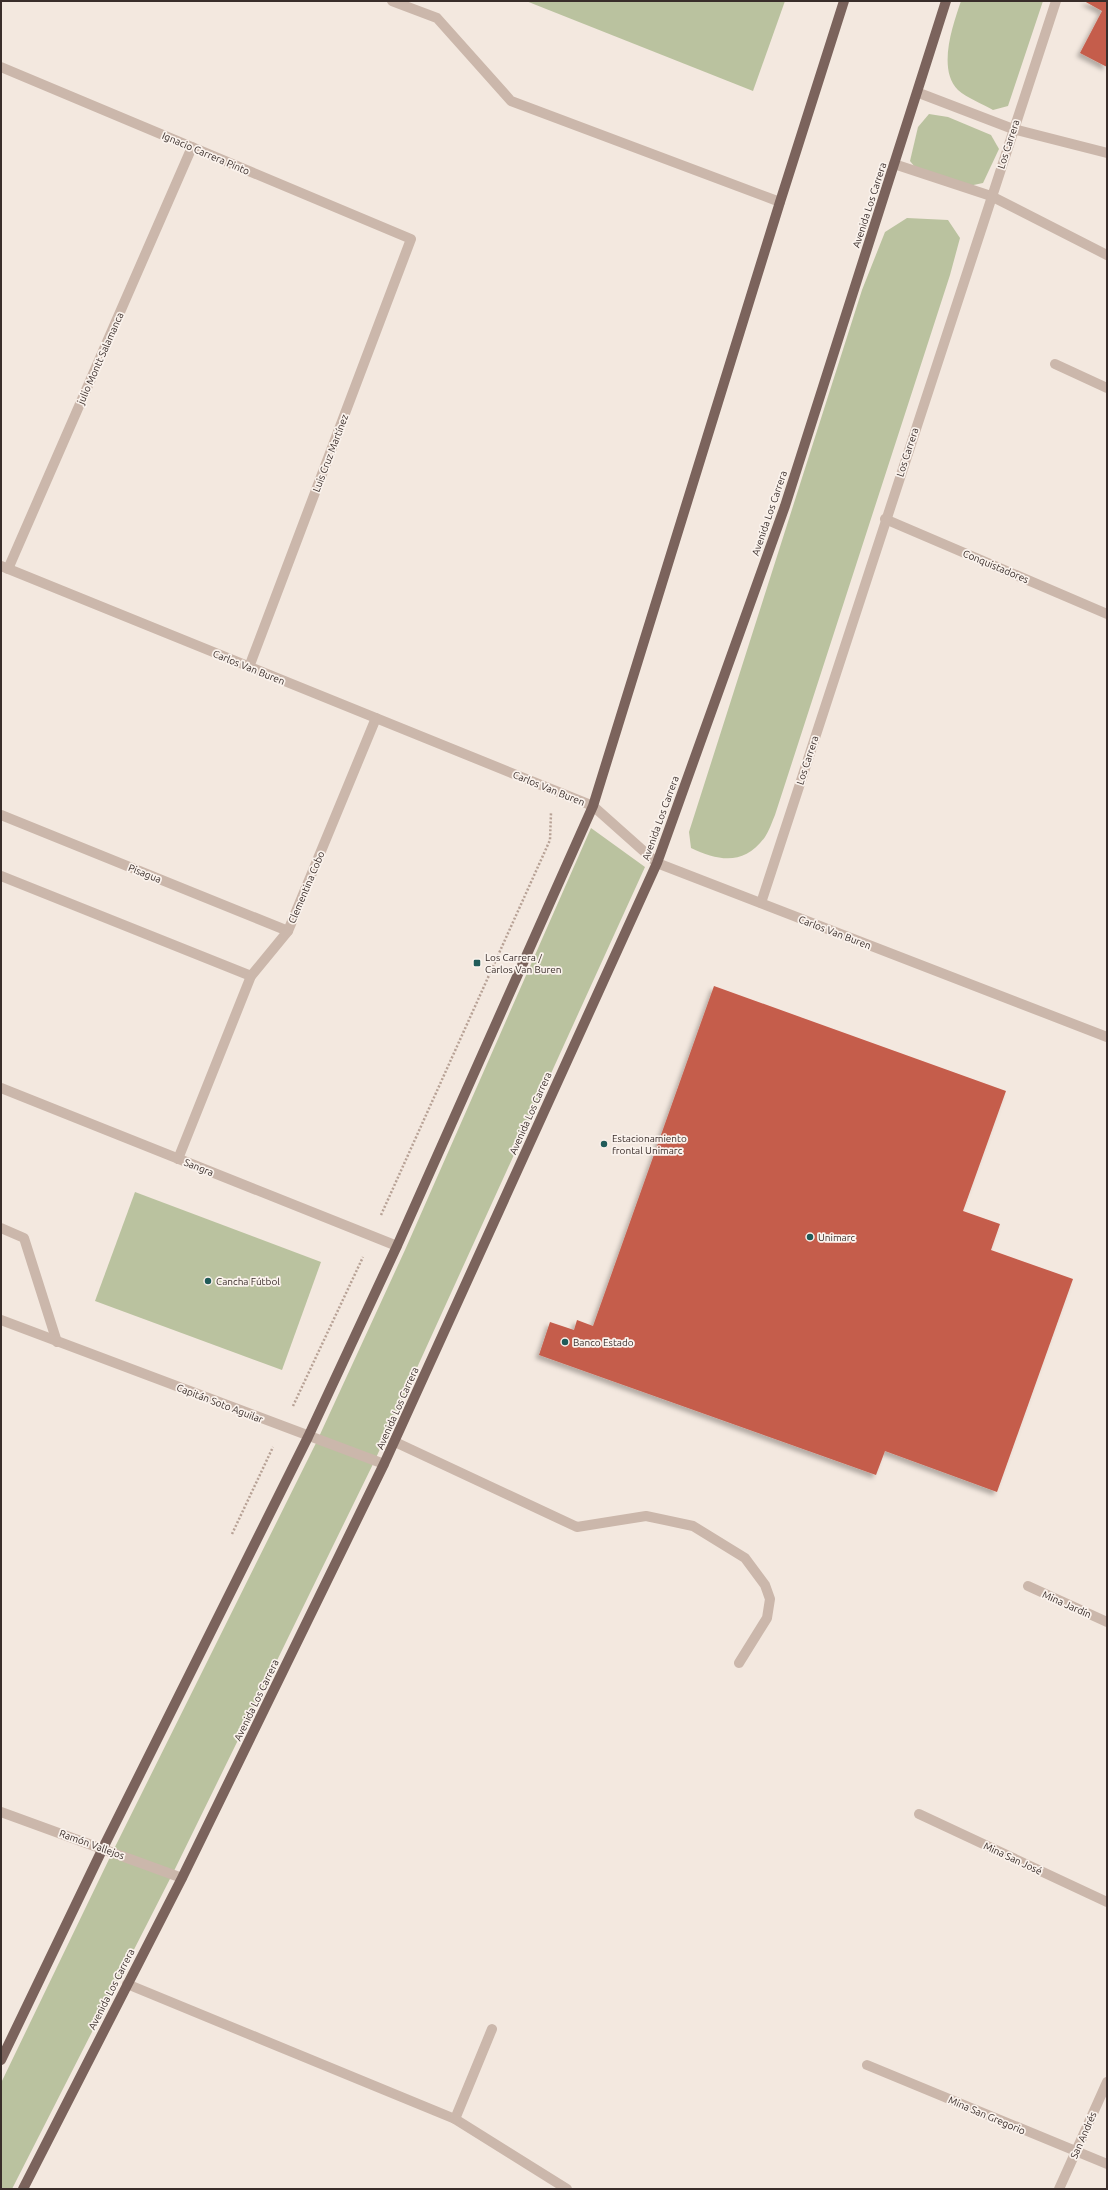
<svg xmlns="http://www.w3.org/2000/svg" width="1108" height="2190" font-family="Ubuntu,sans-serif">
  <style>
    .green { fill: #bac29f }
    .building { fill: #c55d4c; filter: url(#shadow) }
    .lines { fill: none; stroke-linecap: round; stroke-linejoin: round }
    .path { stroke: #b7a195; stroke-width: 2.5; stroke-dasharray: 2 2; stroke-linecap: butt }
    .service { stroke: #cbb7ab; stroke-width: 10 }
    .minor { stroke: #cbb7ab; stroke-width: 10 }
    .tertiary { stroke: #cbb7ab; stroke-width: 10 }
    .primary { stroke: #7b635c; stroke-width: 10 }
    .poi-dot { fill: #205b59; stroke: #faf2ec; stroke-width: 1.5 }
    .labels { text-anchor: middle; stroke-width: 3.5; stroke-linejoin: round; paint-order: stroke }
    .street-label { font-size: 10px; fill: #392d2a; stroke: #faf2ec }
    .poi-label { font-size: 10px; fill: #392d2a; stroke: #faf2ec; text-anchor: start }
  </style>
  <defs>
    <filter id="shadow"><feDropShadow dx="-3.5" dy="3.5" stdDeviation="2" flood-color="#0004"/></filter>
  </defs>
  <rect width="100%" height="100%" fill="#f3e8df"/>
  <g class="green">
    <polygon points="526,1 785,1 753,91"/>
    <path d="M961,1H1043L1008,106L993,110C983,104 967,98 958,90C937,69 953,25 961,1Z"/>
    <polygon points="929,114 948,117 991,135 999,149 983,183 964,187 919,172 910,161 918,127"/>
    <path d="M907,218L948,220L960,238L950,275L775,815C772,822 769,831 765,837C744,866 719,861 691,848L689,832L862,290L885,232Z"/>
    <polygon points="591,828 645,867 375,1460 173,1873 12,2189 1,2189 1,2083 112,1853 317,1441 405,1250"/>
    <polygon points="135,1192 321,1262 282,1370 95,1301"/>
  </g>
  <g class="building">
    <polygon points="1084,1 1107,1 1107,67 1080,53 1102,11"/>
    <polygon points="714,986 1006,1091 963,1211 1000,1224 991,1250 1073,1279 997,1492 885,1451 876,1475 539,1355 550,1322 574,1330 577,1320 593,1326"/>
  </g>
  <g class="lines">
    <g class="path">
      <polyline points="381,1215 550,840 551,813"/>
      <polyline points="293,1406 363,1257"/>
      <polyline points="232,1534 273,1447"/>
    </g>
    <g class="service">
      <polyline points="392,1 437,18 511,101 780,202"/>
      <polyline points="919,93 1013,129 1107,153"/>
      <polyline points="894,164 991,196 1107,255"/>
      <polyline points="1055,364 1107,388"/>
      <polyline points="395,1442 577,1527 646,1516 693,1526 745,1558 765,1585 770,1599 767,1618 739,1663"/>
      <polyline points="127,1984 455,2119 567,2189"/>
      <polyline points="455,2119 492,2029"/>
    </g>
    <g class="minor">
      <polyline points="1,67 411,239 249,667"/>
      <polyline points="885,519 1107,614"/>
      <polyline points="8,569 192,147"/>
      <polyline points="1,815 288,931"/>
      <polyline points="1,876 251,976"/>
      <polyline points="761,903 1056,1"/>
      <polyline points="1,1088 397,1246"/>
      <polyline points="178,1159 251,976 288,931 376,718"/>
      <polyline points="1,1228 24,1238 57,1342"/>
      <polyline points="1,1320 384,1464"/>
      <polyline points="1028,1586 1107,1622"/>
      <polyline points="1,1812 182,1878"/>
      <polyline points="919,1814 1107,1902"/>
      <polyline points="867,2065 1107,2164"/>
      <polyline points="1059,2189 1107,2082"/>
    </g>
    <polyline class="tertiary" points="1,566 593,806 657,863 1107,1037"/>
    <g class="primary">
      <polyline points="1,2060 103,1848 308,1437 397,1246 593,806 780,202 844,1"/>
      <polyline points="23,2189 182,1878 384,1464 657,863 785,506 946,1"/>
    </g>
  </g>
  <g class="poi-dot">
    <rect x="473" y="959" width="8" height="8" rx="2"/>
    <circle cx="604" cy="1144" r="4"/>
    <circle cx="810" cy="1237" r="4"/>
    <circle cx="208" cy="1281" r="4"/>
    <circle cx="565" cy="1342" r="4"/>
  </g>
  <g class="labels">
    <g class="street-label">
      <text transform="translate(1008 144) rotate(-72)" y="4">Los Carrera</text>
      <text transform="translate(206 153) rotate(23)" y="4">Ignacio Carrera Pinto</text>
      <text transform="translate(869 205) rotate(-72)" y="4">Avenida Los Carrera</text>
      <text transform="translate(100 358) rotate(-66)" y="4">julio Montt Salamanca</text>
      <text transform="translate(907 452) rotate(-72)" y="4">Los Carrera</text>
      <text transform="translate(330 453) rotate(-69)" y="4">Luis Cruz Martínez</text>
      <text transform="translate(769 513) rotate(-71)" y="4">Avenida Los Carrera</text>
      <text transform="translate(996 566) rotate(23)" y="4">Conquistadores</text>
      <text transform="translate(249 667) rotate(22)" y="4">Carlos Van Buren</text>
      <text transform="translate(807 760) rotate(-72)" y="4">Los Carrera</text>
      <text transform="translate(549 788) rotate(22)" y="4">Carlos Van Buren</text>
      <text transform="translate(660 818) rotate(-70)" y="4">Avenida Los Carrera</text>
      <text transform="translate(145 873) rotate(22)" y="4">Pisagua</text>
      <text transform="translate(306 887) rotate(-67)" y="4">Clementina Cobo</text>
      <text transform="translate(835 932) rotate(21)" y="4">Carlos Van Buren</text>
      <text transform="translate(530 1113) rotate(-66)" y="4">Avenida Los Carrera</text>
      <text transform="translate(199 1167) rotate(22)" y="4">Sangra</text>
      <text transform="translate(220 1403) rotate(21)" y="4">Capitán Soto Aguilar</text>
      <text transform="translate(397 1408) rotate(-66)" y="4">Avenida Los Carrera</text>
      <text transform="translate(1067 1604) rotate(24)" y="4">Mina Jardín</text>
      <text transform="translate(256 1700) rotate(-64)" y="4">Avenida Los Carrera</text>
      <text transform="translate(92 1844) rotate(20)" y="4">Ramón Vallejos</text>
      <text transform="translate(1013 1858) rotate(25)" y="4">Mina San José</text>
      <text transform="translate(111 1989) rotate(-63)" y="4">Avenida Los Carrera</text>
      <text transform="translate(987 2115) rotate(23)" y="4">Mina San Gregorio</text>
      <text transform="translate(1083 2135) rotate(-66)" y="4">San Andrés</text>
    </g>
    <g class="poi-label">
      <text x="485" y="961">Los Carrera /<tspan x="485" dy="12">Carlos Van Buren</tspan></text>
      <text x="612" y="1142">Estacionamiento<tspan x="612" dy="12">frontal Unimarc</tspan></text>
      <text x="818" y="1241">Unimarc</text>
      <text x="216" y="1285">Cancha Fútbol</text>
      <text x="573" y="1346">Banco Estado</text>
    </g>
  </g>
  <rect width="1108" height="2190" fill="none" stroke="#392d2a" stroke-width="4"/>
</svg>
